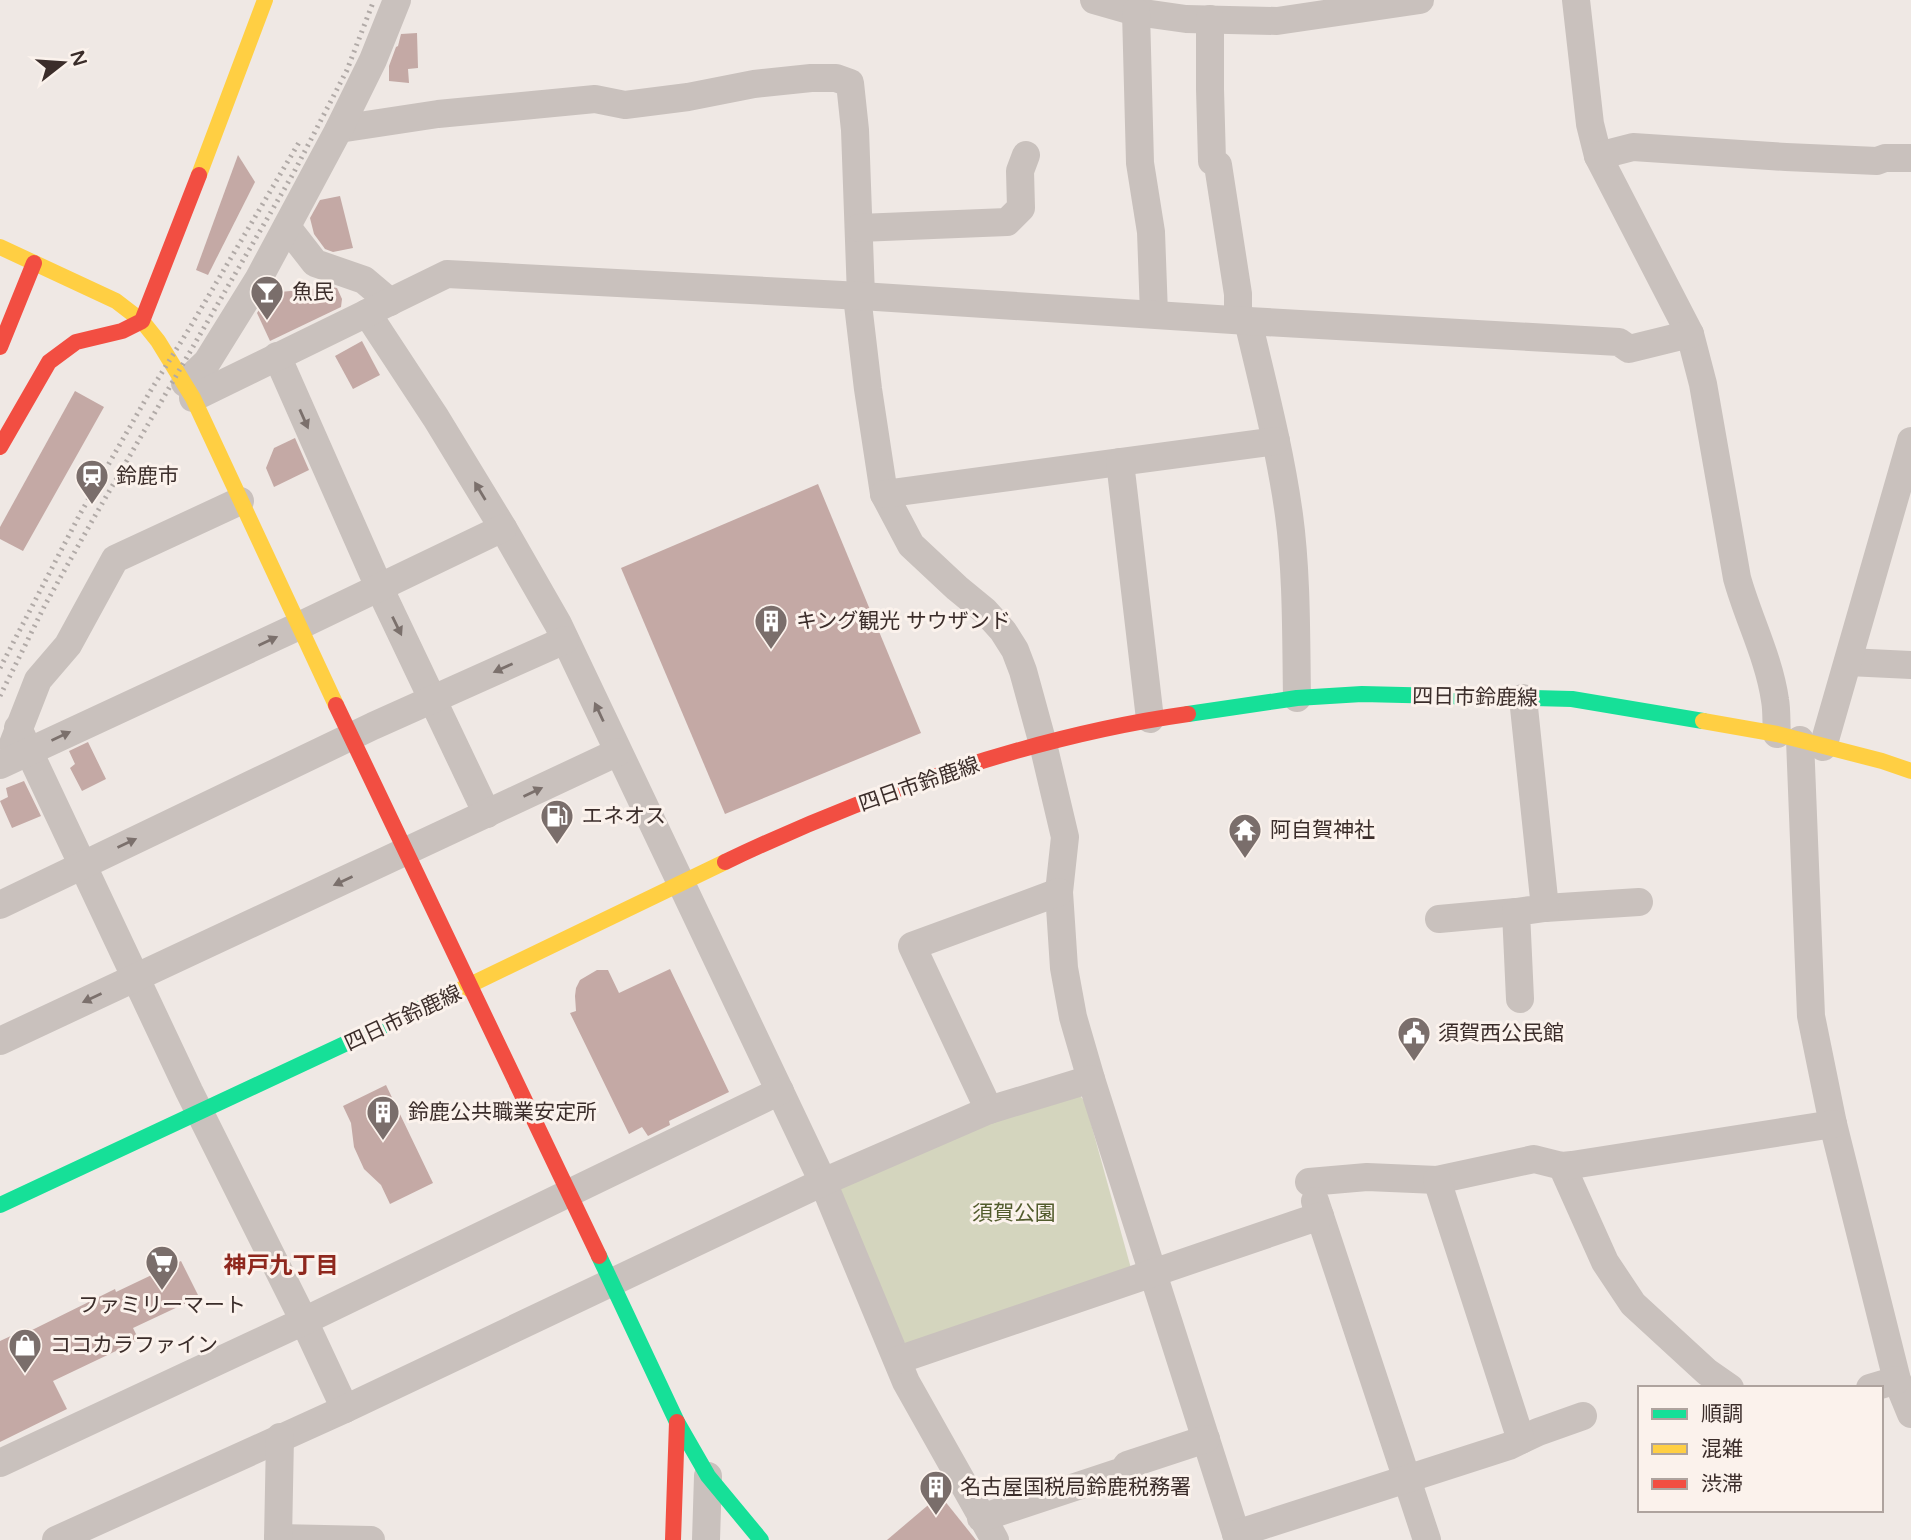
<svg xmlns="http://www.w3.org/2000/svg" width="1911" height="1540" font-family="'Varela Round','Noto Sans JP',sans-serif">
  <style>
    .green { fill: #d4d5be }
    .building { fill: #c4a9a5 }
    .lines { fill: none; stroke-linecap: round; stroke-linejoin: round }
    .street { stroke: #c9c1bd; stroke-width: 28 }
    .fast { stroke: #16e098; stroke-width: 16 }
    .slow { stroke: #ffcf43; stroke-width: 16 }
    .jam { stroke: #f24e42; stroke-width: 16 }
    .rail { stroke: #b1aaa7; stroke-width: 5; stroke-dasharray: 2 5; stroke-linecap: butt }
    .oneway { fill: #7b706c }
    .labels { text-anchor: middle; stroke-width: 6; stroke-linejoin: round; paint-order: stroke }
    .poi-label { font-size: 21px; fill: #3b2d2a; stroke: #fbf2ec; text-anchor: start }
    .street-label { font-size: 21px; fill: #3b2d2a; stroke: #fbf2ec }
    .park-label { font-size: 21px; fill: #515b2c; stroke: #fbf2ec }
    .neighbourhood-label { font-size: 23px; font-weight: bold; fill: #8f281e; stroke: #fbf2ec }
  </style>
  <rect width="100%" height="100%" fill="#efe8e4"/>
  <polygon class="green" points="1077,1092 1085,1102 1132,1272 908,1344 897,1340 838,1197 842,1182 969,1129"/>
  <g class="building">
    <polygon points="417,33 418,68 408,69 409,83 389,81 389,66 396,47 398,46 401,34"/>
    <polygon points="238,155 255,182 208,275 196,270"/>
    <polygon points="340,196 353,248 333,252 325,249 314,234 310,218 320,200"/>
    <polygon points="332,287 337,288 342,299 341,307 270,341 257,313 268,296 280,292"/>
    <polygon points="362,341 380,375 353,389 335,356"/>
    <polygon points="75,391 104,407 23,551 0,539 0,527"/>
    <polygon points="295,438 309,470 274,487 266,468 274,448"/>
    <polygon points="818,484 921,733 725,814 621,568"/>
    <polygon points="88,742 106,779 82,791 70,768 75,764 69,751"/>
    <polygon points="24,781 41,816 12,828 0,801 8,797 6,788"/>
    <polygon points="670,969 729,1092 669,1121 670,1125 648,1136 642,1127 629,1134 570,1013 576,1011 575,996 576,988 580,980 597,970 608,970 619,993"/>
    <polygon points="386,1085 433,1183 390,1204 381,1185 364,1169 354,1147 351,1123 343,1106"/>
    <polygon points="181,1261 199,1297 133,1328 139,1340 53,1381 67,1409 0,1442 0,1341 28,1328 30,1331 115,1289 116,1292"/>
    <polygon points="940,1495 976,1540 887,1540"/>
  </g>
  <g class="lines">
    <g class="street">
      <polyline points="1094,0 1136,12 1186,19 1277,21 1420,0"/>
      <path d="M1576,0L1590,124L1598,156L1690,334L1703,384L1737,578C1748,618 1769,658 1775,700C1777,711 1776,723 1777,734"/>
      <polyline points="1136,12 1140,163 1151,232 1154,314"/>
      <polyline points="1210,19 1210,89 1212,161 1218,165 1238,294 1238,320"/>
      <polyline points="339,129 438,114 595,99 625,105 688,97 754,84 811,78 836,78 850,83 855,130 861,296"/>
      <polyline points="1598,156 1633,147 1786,157 1877,161 1885,158 1911,158"/>
      <polyline points="287,227 315,263 364,280 390,302"/>
      <polyline points="859,228 1007,222 1021,208 1020,171 1026,155"/>
      <polyline points="857,296 868,389 884,494 911,545 957,588 985,611 1003,631 1015,650 1023,671 1043,744 1065,837 1059,892 1064,968 1073,1017 1091,1079 1238,1540"/>
      <polyline points="367,313 436,418 503,528 558,624 823,1182 906,1382 995,1540"/>
      <path d="M1248,321C1263,385 1280,449 1289,515C1297,574 1296,639 1297,698"/>
      <polyline points="277,356 379,587 487,814"/>
      <polyline points="185,383 207,362 258,280 339,129 373,60 397,0"/>
      <polyline points="193,398 447,274 861,296 1248,321 1619,342 1629,349 1690,334"/>
      <polyline points="884,494 1120,462"/>
      <polyline points="1848,662 1911,665"/>
      <polyline points="1150,719 1120,462 1276,441"/>
      <polyline points="18,728 189,1091 304,1321 345,1409"/>
      <polyline points="1800,740 1811,1016 1833,1124 1897,1380 1911,1414"/>
      <polyline points="13,744 38,680 68,645 115,559 240,501"/>
      <polyline points="1823,747 1911,441"/>
      <polyline points="0,765 299,626 503,528"/>
      <polyline points="0,905 373,726 565,640"/>
      <polyline points="1545,908 1639,902"/>
      <polyline points="1439,919 1516,912"/>
      <polyline points="1520,999 1516,912 1545,908 1523,698"/>
      <polyline points="0,1041 618,752"/>
      <polyline points="989,1110 912,946 1059,892"/>
      <polyline points="1562,1166 1605,1262 1633,1304 1707,1372 1730,1388"/>
      <polyline points="1309,1182 1367,1177 1437,1180 1534,1159 1562,1166 1572,1165 1833,1124"/>
      <polyline points="1315,1201 1427,1540"/>
      <polyline points="898,1360 1320,1216"/>
      <polyline points="1870,1388 1897,1380"/>
      <polyline points="1521,1440 1538,1432 1583,1416"/>
      <polyline points="0,1463 304,1321 780,1091"/>
      <polyline points="981,1518 1123,1471 1127,1465 1206,1439"/>
      <polyline points="1236,1534 1509,1446 1521,1440 1437,1180"/>
      <polyline points="278,1538 371,1540"/>
      <polyline points="56,1540 345,1409 823,1182 989,1110 1091,1079"/>
      <polyline points="278,1540 280,1437"/>
      <polyline points="706,1540 708,1476"/>
    </g>
    <g class="fast">
      <polyline points="1188,714 1297,698 1362,694 1572,699 1703,721"/>
      <polyline points="0,1205 443,998"/>
      <polyline points="599,1256 677,1422 708,1476 761,1540"/>
    </g>
    <g class="slow">
      <polyline points="199,175 265,0"/>
      <polyline points="0,247 116,301 142,321 158,341 193,398 336,705"/>
      <polyline points="1703,721 1777,734 1882,761 1911,771"/>
      <polyline points="443,998 725,862"/>
    </g>
    <g class="jam">
      <polyline points="0,347 34,263"/>
      <polyline points="0,447 49,362 76,342 122,331 142,321 199,175"/>
      <polyline points="336,705 599,1256"/>
      <path d="M725,862C867,794 1032,736 1188,714"/>
      <polyline points="673,1540 677,1422"/>
    </g>
    <g class="rail">
      <polyline points="0,668 80,514 151,390 189,329 301,139"/>
      <polyline points="0,696 45,605 92,521 293,174 347,70 374,0"/>
    </g>
  </g>
  <defs><path id="oneway-solid" d="M-6-.8H1V-3.2L6.5 0L1 3.2V.8H-6Z" transform="scale(1.75)"/></defs>
  <g class="oneway">
    <use href="#oneway-solid" transform="translate(304 419) rotate(66)"/>
    <use href="#oneway-solid" transform="translate(480 491) rotate(-121)"/>
    <use href="#oneway-solid" transform="translate(397 626) rotate(64)"/>
    <use href="#oneway-solid" transform="translate(268 641) rotate(-25)"/>
    <use href="#oneway-solid" transform="translate(503 668) rotate(156)"/>
    <use href="#oneway-solid" transform="translate(599 712) rotate(-115)"/>
    <use href="#oneway-solid" transform="translate(61 736) rotate(-25)"/>
    <use href="#oneway-solid" transform="translate(533 792) rotate(-25)"/>
    <use href="#oneway-solid" transform="translate(127 843) rotate(-25)"/>
    <use href="#oneway-solid" transform="translate(343 881) rotate(155)"/>
    <use href="#oneway-solid" transform="translate(92 998) rotate(155)"/>
  </g>
  <defs>
    <symbol id="bar-pin" viewBox="-11 -11 22 30"><path d="M0 17L-7.5 6A9.5 9.5 0 1 1 7.5 6Z" fill="#7a6e6b" stroke="#fbf2ec"/><path d="M-6-5H6L.8 .8V4.5H3.5V6h-7V4.5H-.8V.8Z" fill="#fff"/></symbol>
    <symbol id="station-pin" viewBox="-11 -11 22 30"><path d="M0 17L-7.5 6A9.5 9.5 0 1 1 7.5 6Z" fill="#7a6e6b" stroke="#fbf2ec"/><path d="M-3-6H3Q5-6 5-4V2Q5 4 3 4L4.5 6H3L1.5 4h-3L-3 6H-4.5L-3 4Q-5 4-5 2V-4Q-5-6-3-6ZM-3.5-4v3h7v-3ZM-3.5 1v1.5H-2V1ZM2 1v1.5H3.5V1Z" fill="#fff"/></symbol>
    <symbol id="building-pin" viewBox="-11 -11 22 30"><path d="M0 17L-7.5 6A9.5 9.5 0 1 1 7.5 6Z" fill="#7a6e6b" stroke="#fbf2ec"/><path d="M-4-6H4V6H1V3H-1V6H-4ZM-2.5-4.3h1.7v1.8h-1.7ZM.8-4.3h1.7v1.8H.8ZM-2.5-1h1.7V.8h-1.7ZM.8-1h1.7V.8H.8Z" fill="#fff"/></symbol>
    <symbol id="fuel-pin" viewBox="-11 -11 22 30"><path d="M0 17L-7.5 6A9.5 9.5 0 1 1 7.5 6Z" fill="#7a6e6b" stroke="#fbf2ec"/><path d="M-5.5-6h7V0h2V4h1.3V-2.5L3-4.5l.8-.8L6-3V5H2.5V1h-1V6h-7ZM-4.2-4.7v3.2H.2V-4.7Z" fill="#fff"/></symbol>
    <symbol id="temple-pin" viewBox="-11 -11 22 30"><path d="M0 17L-7.5 6A9.5 9.5 0 1 1 7.5 6Z" fill="#7a6e6b" stroke="#fbf2ec"/><path d="M0-6L5-2H3V0L6.5 2.5H4V6H1.5V3h-3V6H-4V2.5H-6.5L-3 0V-2H-5Z" fill="#fff"/></symbol>
    <symbol id="civic-pin" viewBox="-11 -11 22 30"><path d="M0 17L-7.5 6A9.5 9.5 0 1 1 7.5 6Z" fill="#7a6e6b" stroke="#fbf2ec"/><path d="M-.6-6.5H3V-4.5H.6V-3L4-1V1h2V6H-6V1h2V-1L-.6-3ZM-1.2 2.5V6h2.4V2.5Z" fill="#fff"/></symbol>
    <symbol id="supermarket-pin" viewBox="-11 -11 22 30"><path d="M0 17L-7.5 6A9.5 9.5 0 1 1 7.5 6Z" fill="#7a6e6b" stroke="#fbf2ec"/><path d="M-6-5.5h2.5l.6 2H6L4.5 2H-2.5L-4.4-4H-6ZM-1.5 3.2a1.3 1.3 0 1 0 .1 0ZM3 3.2a1.3 1.3 0 1 0 .1 0Z" fill="#fff"/></symbol>
    <symbol id="shop-pin" viewBox="-11 -11 22 30"><path d="M0 17L-7.5 6A9.5 9.5 0 1 1 7.5 6Z" fill="#7a6e6b" stroke="#fbf2ec"/><path d="M-5-2.5h2.3a2.7 3.5 0 0 1 5.4 0H5L5.5 6h-11ZM-1.5-2.5h3a1.5 2.3 0 0 0-3 0Z" fill="#fff"/></symbol>
  </defs>
  <g fill-rule="evenodd">
    <use href="#bar-pin" x="248" y="273" width="38" height="52"/>
    <use href="#station-pin" x="73" y="457" width="38" height="52"/>
    <use href="#building-pin" x="752" y="602" width="38" height="52"/>
    <use href="#fuel-pin" x="538" y="797" width="38" height="52"/>
    <use href="#temple-pin" x="1226" y="811" width="38" height="52"/>
    <use href="#civic-pin" x="1395" y="1014" width="38" height="52"/>
    <use href="#building-pin" x="364" y="1093" width="38" height="52"/>
    <use href="#supermarket-pin" x="143" y="1243" width="38" height="52"/>
    <use href="#shop-pin" x="6" y="1326" width="38" height="52"/>
    <use href="#building-pin" x="917" y="1468" width="38" height="52"/>
  </g>
  <g class="labels">
    <g class="poi-label">
      <text x="292" y="299">魚民</text>
      <text x="116" y="483">鈴鹿市</text>
      <text x="796" y="628">キング観光 サウザンド</text>
      <text x="582" y="823">エネオス</text>
      <text x="1270" y="837">阿自賀神社</text>
      <text x="1438" y="1040">須賀西公民館</text>
      <text x="408" y="1119">鈴鹿公共職業安定所</text>
      <text x="162" y="1312" text-anchor="middle">ファミリーマート</text>
      <text x="50" y="1352">ココカラファイン</text>
      <text x="960" y="1494">名古屋国税局鈴鹿税務署</text>
    </g>
    <g class="street-label">
      <text transform="translate(1475 697) rotate(1)" y="7">四日市鈴鹿線</text>
      <text transform="translate(919 784) rotate(-19)" y="7">四日市鈴鹿線</text>
      <text transform="translate(403 1018) rotate(-25)" y="7">四日市鈴鹿線</text>
    </g>
    <g class="park-label">
      <text x="1014" y="1220">須賀公園</text>
    </g>
    <g class="neighbourhood-label">
      <text x="281" y="1273">神戸九丁目</text>
    </g>
  </g>
  <rect x="1638" y="1386" width="245" height="126" fill="#fbf2ec" stroke="#aea39e" stroke-width="2"/>
  <rect x="1652" y="1409" width="35" height="10" fill="#16e098" stroke="#aea39e" stroke-width="2"/>
  <text x="1701" y="1421" font-size="21" fill="#3b2d2a">順調</text>
  <rect x="1652" y="1444" width="35" height="10" fill="#ffcf43" stroke="#aea39e" stroke-width="2"/>
  <text x="1701" y="1456" font-size="21" fill="#3b2d2a">混雑</text>
  <rect x="1652" y="1479" width="35" height="10" fill="#f24e42" stroke="#aea39e" stroke-width="2"/>
  <text x="1701" y="1491" font-size="21" fill="#3b2d2a">渋滞</text>
  <g transform="translate(63 63) rotate(73)" stroke="#fbf2ec" stroke-width="5" paint-order="stroke">
  <path d="M0-5L12 26L0 18L-12 26Z" fill="#3b2d2a"/>
  <text y="-10" font-size="19" font-weight="bold" text-anchor="middle" fill="#3b2d2a">N</text>
  </g>
</svg>
